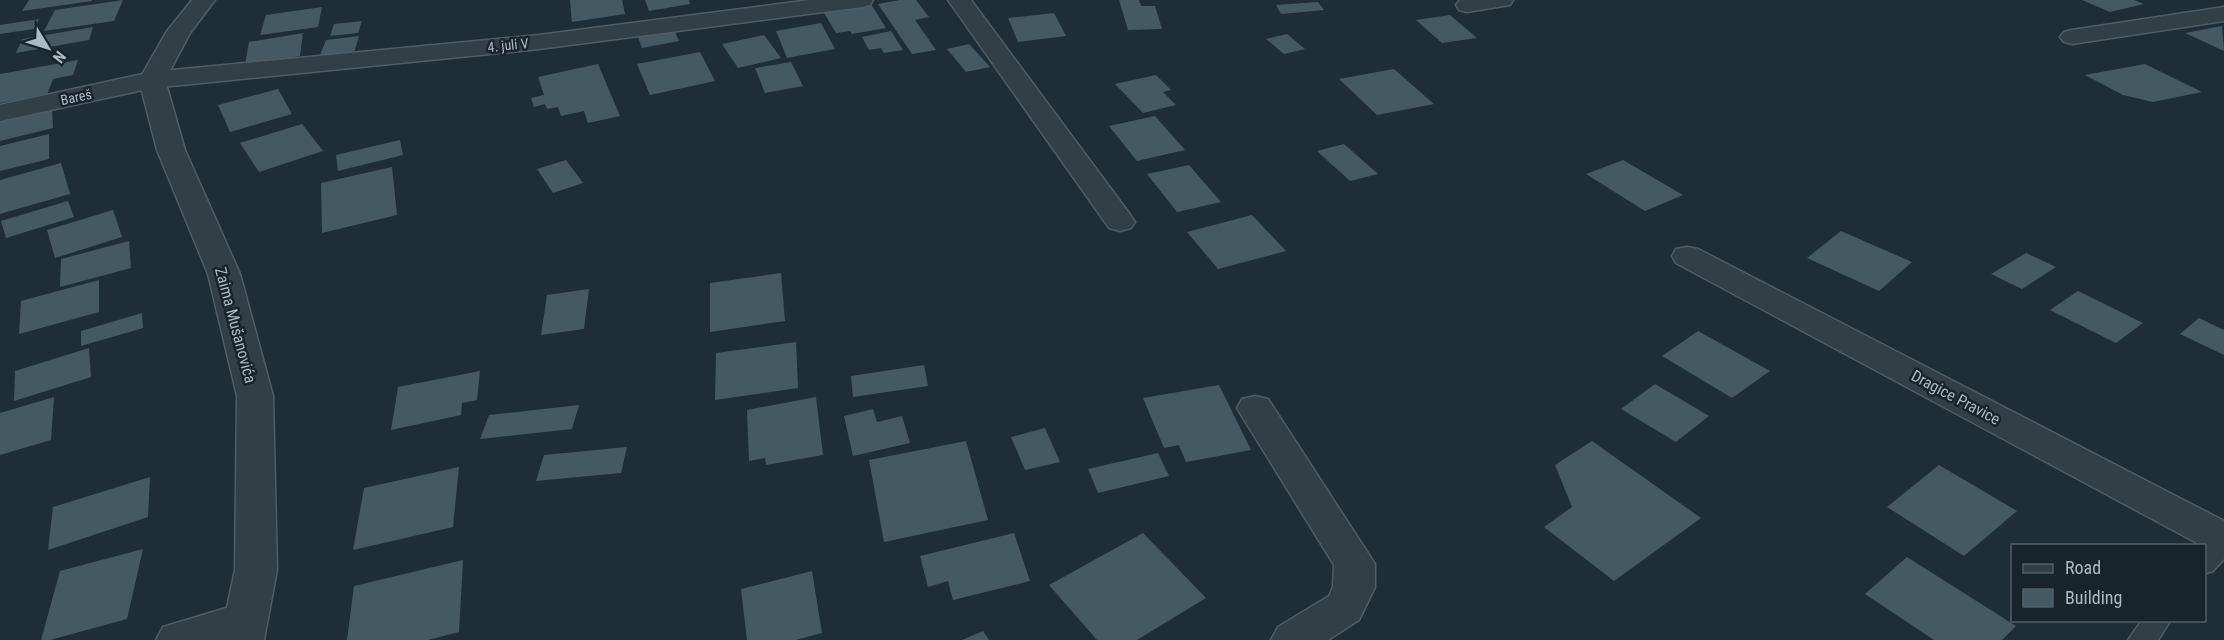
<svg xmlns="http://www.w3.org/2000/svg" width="2224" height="640" font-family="'Roboto Condensed',sans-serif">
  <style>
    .building { fill: #455963 }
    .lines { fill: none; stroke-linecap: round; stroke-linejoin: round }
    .service-casing { stroke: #4f5d65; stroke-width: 3 }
    .minor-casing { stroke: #4f5d65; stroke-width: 3 }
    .tertiary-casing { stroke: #4f5d65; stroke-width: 3 }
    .service { fill: #313f47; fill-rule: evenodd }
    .minor { fill: #313f47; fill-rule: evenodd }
    .tertiary { fill: #313f47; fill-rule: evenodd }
    .labels { text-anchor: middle; stroke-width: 5; stroke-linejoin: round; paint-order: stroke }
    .far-street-label { font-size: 14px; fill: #abbbc4; stroke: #17242b }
    .street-label { font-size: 16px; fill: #abbbc4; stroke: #17242b }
  </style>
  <rect width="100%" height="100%" fill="#1e2e36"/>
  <g class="building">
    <polygon points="29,0 92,0 92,1 22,11"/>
    <polygon points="123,0 114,21 44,31 55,10"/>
    <polygon points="570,0 622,0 625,14 572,22"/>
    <polygon points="645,0 689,0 690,4 649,11"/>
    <polygon points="900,0 916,0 929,17 915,20 936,50 912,54 878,4"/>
    <polygon points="1119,0 1139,0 1141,6 1155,6 1162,29 1128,30"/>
    <polygon points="2082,0 2134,0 2144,4 2110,12"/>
    <polygon points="1318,2 1324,10 1281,14 1276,5"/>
    <polygon points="871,4 886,28 852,34 850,31 836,33 824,13"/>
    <polygon points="322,7 318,27 260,35 266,15"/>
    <polygon points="1054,13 1066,36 1018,42 1008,18"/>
    <polygon points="1450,15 1477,38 1442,43 1416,20"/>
    <polygon points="39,19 34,29 0,34 0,25"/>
    <polygon points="362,21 358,33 330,36 334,24"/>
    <polygon points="821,23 835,49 787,58 776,31"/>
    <polygon points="2222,26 2224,51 2185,33"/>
    <polygon points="93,27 89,40 16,53 22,39"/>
    <polygon points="674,30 679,41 642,48 638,37"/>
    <polygon points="891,31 903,50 884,53 881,48 869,50 862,37"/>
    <polygon points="303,33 300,56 245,65 249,42"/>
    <polygon points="1287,34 1305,49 1284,54 1266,39"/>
    <polygon points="764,35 781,58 738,68 722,44"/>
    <polygon points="359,36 353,56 318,60 326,40"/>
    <polygon points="969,44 990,67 966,72 947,49"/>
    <polygon points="700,52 715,81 650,95 637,64"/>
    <polygon points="78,60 73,75 53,79 47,95 0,103 0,74"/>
    <polygon points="791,62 803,86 765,93 755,68"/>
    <polygon points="598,64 620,116 588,123 584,111 561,116 558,107 547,109 545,104 534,107 531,98 544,95 538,77"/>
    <polygon points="2145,64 2202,92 2153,102 2123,95 2085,75"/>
    <polygon points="1394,69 1434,104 1377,115 1339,79"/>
    <polygon points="1156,75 1171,90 1163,92 1176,105 1143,113 1115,84"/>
    <polygon points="278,89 292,114 230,132 218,105"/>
    <polygon points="52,109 53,128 0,141 0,121"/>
    <polygon points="1155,116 1185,150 1137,161 1109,126"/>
    <polygon points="302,124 323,151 259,172 240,143"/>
    <polygon points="49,134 49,159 0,171 0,146"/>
    <polygon points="400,140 403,155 338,171 336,155"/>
    <polygon points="1344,144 1378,174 1350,181 1317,151"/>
    <polygon points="566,160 583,183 553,193 537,169"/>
    <polygon points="1623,160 1683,195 1645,211 1586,174"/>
    <polygon points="61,163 70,194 0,214 0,180"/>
    <polygon points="1189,165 1221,202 1177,212 1147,174"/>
    <polygon points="392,167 397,215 322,233 321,183"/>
    <polygon points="68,201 74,217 6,238 1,221"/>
    <polygon points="113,210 122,237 55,258 47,230"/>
    <polygon points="1252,215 1286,251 1218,269 1187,232"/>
    <polygon points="1841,231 1912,262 1879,291 1807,258"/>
    <polygon points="129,241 131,268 60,287 61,259"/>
    <polygon points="2026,253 2056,267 2022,289 1991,274"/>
    <polygon points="781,273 785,321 710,332 710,283"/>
    <polygon points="99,280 99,312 19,334 21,301"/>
    <polygon points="589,289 584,329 541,335 547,295"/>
    <polygon points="2078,291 2143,323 2116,343 2050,310"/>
    <polygon points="142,313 143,328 81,346 81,331"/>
    <polygon points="2199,318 2224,330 2224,355 2180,334"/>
    <polygon points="1698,331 1770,371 1732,398 1662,356"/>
    <polygon points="796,342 798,388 715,400 716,353"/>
    <polygon points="89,348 91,377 14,401 15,371"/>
    <polygon points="924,365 928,386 853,397 851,376"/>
    <polygon points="480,371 477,400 462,403 461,415 391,430 398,387"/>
    <polygon points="1655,384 1709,416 1676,442 1621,409"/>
    <polygon points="1219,385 1251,450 1186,462 1179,445 1164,448 1143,398"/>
    <polygon points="54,397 51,440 0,455 0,413"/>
    <polygon points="816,397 823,455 766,465 765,458 749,461 747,410"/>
    <polygon points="579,405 572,429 480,439 489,415"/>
    <polygon points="873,409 877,422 902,416 910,443 853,456 844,416"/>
    <polygon points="1045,428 1060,462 1025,470 1011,437"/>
    <polygon points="966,441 988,520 884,542 869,460"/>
    <polygon points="1592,441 1701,518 1614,581 1544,527 1572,507 1555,465"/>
    <polygon points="627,447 621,473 536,481 544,455"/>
    <polygon points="1158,453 1169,476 1098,493 1088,469"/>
    <polygon points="1939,465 2017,511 1964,556 1887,507"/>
    <polygon points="459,467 453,527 353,550 364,488"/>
    <polygon points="150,477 148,517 48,550 53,507"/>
    <polygon points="1014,533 1030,581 953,600 948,581 928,587 920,556"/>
    <polygon points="1143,533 1206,598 1137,640 1097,640 1049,585"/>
    <polygon points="143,549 127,619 50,640 41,640 60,571"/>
    <polygon points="1907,557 2016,626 2002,640 1934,640 1865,594"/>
    <polygon points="463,560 459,632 428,640 347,640 354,586"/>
    <polygon points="812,571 822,633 796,640 747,640 741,589"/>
    <polygon points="983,631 989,640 962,640"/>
  </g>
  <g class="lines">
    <defs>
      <g id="service">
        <polygon points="2224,531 2224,559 2213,571 2204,574 2204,546 2215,534"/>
        <polygon points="2142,620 2171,620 2158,640 2128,640"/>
      </g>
      <g id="minor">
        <polygon points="810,0 873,0 870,5 862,7 539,49 152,88 0,121 0,105 152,72 539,35"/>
        <polygon points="948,0 971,0 1131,216 1135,222 1131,228 1120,231 1109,228"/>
        <polygon points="1460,0 1513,0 1510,5 1467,12 1459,10 1456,5"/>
        <polygon points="2224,7 2224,21 2072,44 2064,42 2060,37 2064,32 2072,30"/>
        <polygon points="1687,247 1698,249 2224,521 2224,554 2210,550 1676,263 1672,256 1676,249"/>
        <polygon points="1255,396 1268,399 1375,564 1375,587 1359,620 1328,640 1271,640 1278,627 1329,596 1333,587 1334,565 1237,408 1242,399"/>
        <polygon points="246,602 261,607 267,619 261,631 235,640 156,640 163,627"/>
      </g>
      <polygon id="tertiary" points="192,0 215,0 190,33 165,80 185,150 240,274 273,396 277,570 264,640 220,640 235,570 237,396 208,274 157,150 139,80 167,31"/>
    </defs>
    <use href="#service" class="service-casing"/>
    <use href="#minor" class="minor-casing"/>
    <use href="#tertiary" class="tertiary-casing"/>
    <use href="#service" class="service"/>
    <use href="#minor" class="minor"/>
    <use href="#tertiary" class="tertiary"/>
  </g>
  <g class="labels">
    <g class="far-street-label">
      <text transform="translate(508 45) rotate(-6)" y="5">4. juli V</text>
      <text transform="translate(76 97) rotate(-12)" y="5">Bareš</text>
    </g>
    <g class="street-label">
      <text transform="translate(236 325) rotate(75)" y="6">Zaima Mušanovića</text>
      <text transform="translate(1956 397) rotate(28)" y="6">Dragice Pravice</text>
    </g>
  </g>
  <rect x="2011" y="544" width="195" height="78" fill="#17242b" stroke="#526068" stroke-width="1.5"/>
  <rect x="2023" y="564" width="30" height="9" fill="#313f47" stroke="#526068" stroke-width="1.5"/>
  <text x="2065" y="574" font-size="18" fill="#abbbc4">Road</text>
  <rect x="2023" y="589" width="30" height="18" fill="#455963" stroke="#526068" stroke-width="1.5"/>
  <text x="2065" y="604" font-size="18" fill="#abbbc4">Building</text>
  <g transform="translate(48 48) rotate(128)" stroke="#17242b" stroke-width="4.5" paint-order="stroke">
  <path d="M0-4.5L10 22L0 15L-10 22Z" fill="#abbbc4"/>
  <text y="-9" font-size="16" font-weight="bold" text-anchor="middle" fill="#abbbc4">N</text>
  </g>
</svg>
